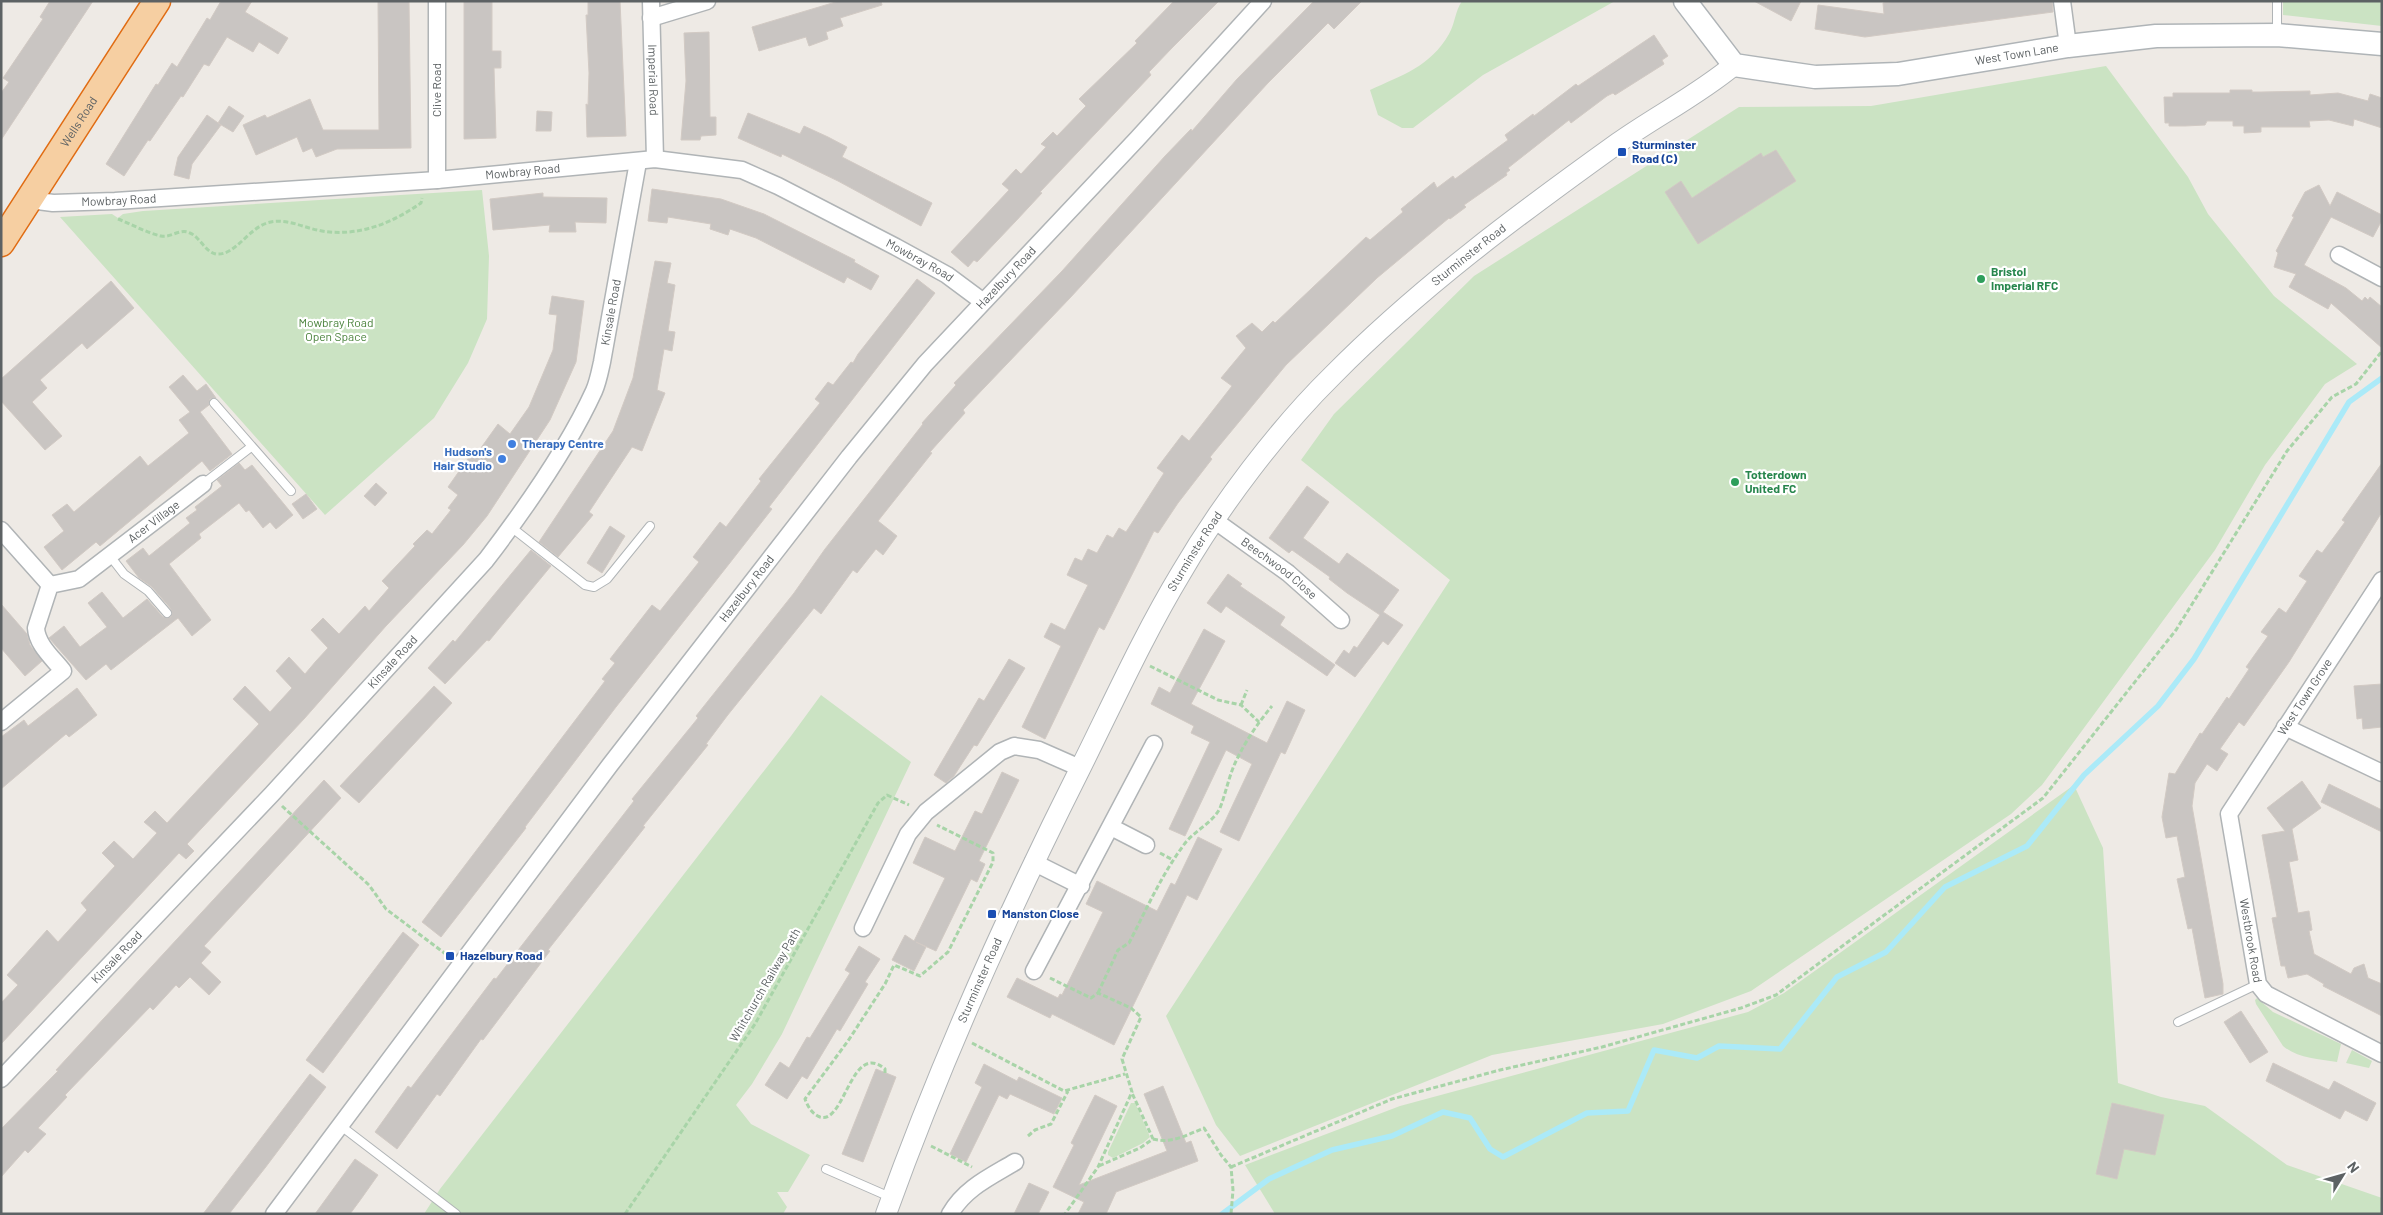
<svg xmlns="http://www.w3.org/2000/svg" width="2383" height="1215" font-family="Barlow,sans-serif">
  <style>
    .green { fill: #cbe3c3 }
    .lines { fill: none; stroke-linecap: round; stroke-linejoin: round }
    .stream { stroke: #abeaf8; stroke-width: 5.5 }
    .building { fill: #c9c5c2; stroke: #d2cac4 }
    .service-casing { stroke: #b0b4b6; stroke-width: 10 }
    .minor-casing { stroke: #b0b4b6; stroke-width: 19 }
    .tertiary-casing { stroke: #b0b4b6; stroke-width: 22 }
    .secondary-casing { stroke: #afb4b7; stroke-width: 25 }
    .trunk-casing { stroke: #e06c13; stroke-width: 29 }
    .path { stroke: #a8d4a8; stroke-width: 3; stroke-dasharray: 5 2.5; stroke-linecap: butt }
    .service { stroke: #fff; stroke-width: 8 }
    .minor { stroke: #fff; stroke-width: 16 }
    .tertiary { stroke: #fff; stroke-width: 20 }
    .secondary { stroke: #fff; stroke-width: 22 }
    .trunk { stroke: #f6cfa2; stroke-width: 26 }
    .transit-dot { fill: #1a4fb4; stroke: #fff; stroke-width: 2 }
    .leisure-dot { fill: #2e9e5b; stroke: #fff; stroke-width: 2 }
    .shop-dot { fill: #3f7fe0; stroke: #fff; stroke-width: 2 }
    .labels { text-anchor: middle; stroke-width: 4.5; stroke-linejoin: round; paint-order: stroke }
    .street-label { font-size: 12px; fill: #5d6264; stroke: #fff }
    .transit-label { font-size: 12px; font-weight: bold; fill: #164399; stroke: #fff; text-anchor: start }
    .leisure-label { font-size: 12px; font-weight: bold; fill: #27864d; stroke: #fff; text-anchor: start }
    .park-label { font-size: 12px; fill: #4b833d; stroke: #fff }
    .shop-label { font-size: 12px; font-weight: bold; fill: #366cbe; stroke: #fff; text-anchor: start }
  </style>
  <rect width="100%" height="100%" fill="#eeeae5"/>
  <g class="green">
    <path d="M1462,1H1615L1483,75L1413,128H1402L1378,115L1370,90C1402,75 1430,67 1449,34C1455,24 1455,11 1462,1Z"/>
    <polygon points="2283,1 2382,1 2382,26 2283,15"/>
    <polygon points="2106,66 2188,177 2208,214 2274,296 2357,364 2325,384 2265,465 2215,550 2042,785 2011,814 1751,991 1663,1024 1492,1055 1240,1156 1216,1125 1166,1016 1450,580 1301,460 1334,414 1474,276 1739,107 1871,106"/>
    <polygon points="482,190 489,256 487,319 468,363 434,418 325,515 60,217 112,214 118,218 123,214 143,211"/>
    <polygon points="821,695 911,762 782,1034 752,1084 736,1105 751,1124 810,1155 788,1192 777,1192 787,1207 783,1214 424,1214 440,1189 791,736"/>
    <polygon points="2074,785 2103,848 2118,1083 2161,1097 2205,1106 2287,1165 2382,1198 2382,1214 1275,1214 1245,1165 1400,1106 1748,1012 1784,993"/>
    <path d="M2257,998L2273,1012L2341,1044L2337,1062C2318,1059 2297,1058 2283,1046L2256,1004L2255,1000Z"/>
    <polygon points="2352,1050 2372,1061 2369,1068 2346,1063"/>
    <polygon points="1131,1103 1135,1103 1137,1107 1150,1137 1143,1143 1113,1158 1108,1155 1108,1152"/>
  </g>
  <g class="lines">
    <polyline class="stream" points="1222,1214 1269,1179 1332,1150 1392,1136 1443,1112 1470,1118 1490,1149 1503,1157 1587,1113 1628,1111 1654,1050 1697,1058 1719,1046 1780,1049 1837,977 1886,952 1945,887 2027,846 2084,775 2158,706 2194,659 2349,402 2382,378"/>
  </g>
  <g class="building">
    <polygon points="50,1 93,1 1,140 1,93 9,82 3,78 43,19 40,17"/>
    <polygon points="221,1 252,1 245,12 288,38 278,54 259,42 253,52 227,37 209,66 204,64 183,97 181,96 150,141 148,140 124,176 106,164 156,84 158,85 172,63 177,67 207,18 210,20"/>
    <polygon points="378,1 409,1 411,148 337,149 316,157 312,148 303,152 297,137 256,155 243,125 265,115 267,118 310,99 323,130 379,130"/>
    <polygon points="464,1 492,1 492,51 501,51 501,68 494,68 496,138 464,139"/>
    <polygon points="588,1 620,1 626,136 587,137 586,104 588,105 589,73 586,15 588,15"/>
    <polygon points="839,1 881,1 882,5 840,18 843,26 826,32 828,39 809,46 806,37 759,51 752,27"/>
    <polygon points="1174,1 1219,1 1172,48 1149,72 1151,75 1040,192 1042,193 1015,222 977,262 974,260 968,267 951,252 1009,190 1002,184 1016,169 1021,174 1046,147 1041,144 1053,132 1057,136 1086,106 1079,99 1137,43 1135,41"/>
    <polygon points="1314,1 1362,1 1334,29 1328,23 1268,83 1070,298 963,410 965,413 930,452 932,453 878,521 897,536 883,555 876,549 857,573 853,570 821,614 814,608 727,716 706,744 708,745 643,826 645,827 548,950 550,951 483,1040 481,1039 440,1096 437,1094 397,1149 375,1132 408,1086 411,1088 494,978 496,979 519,949 634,801 632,799 698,718 696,716 794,593 825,549 923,424 922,423 956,385 954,383 1062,271 1165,156 1191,129 1192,131 1237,79"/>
    <polygon points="1754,1 1801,1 1791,21"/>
    <polygon points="1896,1 2052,1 2053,12 1865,37 1815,29 1818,5 1884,14 1883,3"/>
    <polygon points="709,32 710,117 716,117 716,135 701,136 700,140 681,140 686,81 684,33"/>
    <polygon points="1654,35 1668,56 1662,60 1664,64 1615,95 1613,93 1607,96 1571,123 1569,120 1508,168 1510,170 1506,173 1507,175 1464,205 1466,207 1450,219 1449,218 1377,278 1286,365 1210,457 1212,459 1178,503 1158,533 1154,531 1104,630 1099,627 1045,739 1022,727 1061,646 1044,637 1051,623 1065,630 1088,585 1067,575 1075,558 1082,561 1088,549 1097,553 1107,535 1113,538 1119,528 1126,532 1164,473 1157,468 1182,435 1189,441 1232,386 1221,378 1246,348 1236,336 1252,323 1262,332 1273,321 1275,323 1366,237 1370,240 1403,212 1401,209 1434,182 1437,188 1453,176 1455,179 1508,140 1505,135 1533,114 1534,116 1576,84 1578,86"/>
    <polygon points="2230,90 2252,90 2252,92 2261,92 2310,91 2310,95 2338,93 2368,101 2370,94 2382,98 2382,128 2354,119 2353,126 2329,120 2309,121 2310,127 2261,127 2261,132 2244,133 2244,126 2233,126 2233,121 2207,121 2205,125 2185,126 2169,126 2169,123 2165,123 2164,97 2173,97 2173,93 2230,93"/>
    <polygon points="229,106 244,116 233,132 218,123"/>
    <polygon points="537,111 552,112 551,131 536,131"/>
    <polygon points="748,113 800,134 804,126 828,137 847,147 842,157 932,203 921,226 838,181 782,154 781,157 738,138"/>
    <polygon points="207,115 221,125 192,164 189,179 174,175 178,157"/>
    <polygon points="1776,150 1796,181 1698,244 1665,192 1681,181 1692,198 1761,153 1763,157"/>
    <polygon points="2319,185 2330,206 2337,192 2382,215 2382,220 2373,237 2331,217 2304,265 2346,288 2362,301 2365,297 2368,300 2370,297 2382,307 2382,348 2331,303 2328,309 2289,287 2296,274 2274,267 2278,253 2276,251 2294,217 2292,216 2305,192"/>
    <polygon points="652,189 721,199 764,214 855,260 854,262 879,276 871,290 847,277 844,283 756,238 730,229 728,235 710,229 711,224 668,217 667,223 648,221"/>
    <polygon points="543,193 543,197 607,198 606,223 575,222 576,232 549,232 550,225 493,230 490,199"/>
    <polygon points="655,261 671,263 667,283 675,285 668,331 675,332 672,351 664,349 657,390 665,393 642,451 632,447 589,512 593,515 558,557 539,542 613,431 633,378"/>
    <polygon points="917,279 935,293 769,507 772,509 729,564 616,707 525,827 526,828 441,937 422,922 605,681 602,679 615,663 610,659 652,605 660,611 699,562 693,557 720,522 726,527 761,481 759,479 820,403 815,399 828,382 833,385 851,362 853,363 858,354"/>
    <polygon points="111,281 134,308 87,349 82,343 40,380 47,388 32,402 62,436 45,450 1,401 1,379"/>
    <polygon points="552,296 584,301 576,362 550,420 487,516 463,545 386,626 304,719 187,844 194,851 186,859 179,853 1,1044 1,1003 18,985 7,975 47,930 58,942 87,910 81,903 115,866 102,853 114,841 133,859 157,833 144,822 155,811 167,823 259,724 233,699 245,686 270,712 292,688 276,671 289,657 305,674 316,661 328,648 311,630 323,618 339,634 365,606 369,611 389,588 382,581 415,546 413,544 427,530 432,534 451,510 448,508 458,495 448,487 474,450 478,452 498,424 510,434 529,407 553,350 557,315 549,314"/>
    <polygon points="183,375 197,391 206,384 216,398 210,399 209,405 200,412 232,454 210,471 202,461 100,546 96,542 62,570 44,547 64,531 52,515 67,504 74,512 140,456 148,466 189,433 179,420 190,412 169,387"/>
    <polygon points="239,463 245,470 252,465 293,515 276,529 270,522 263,528 249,510 246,512 239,503 199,534 201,538 169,564 211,620 192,636 178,618 111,670 106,664 86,680 49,638 64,626 80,647 107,627 88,603 102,592 123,618 147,599 163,617 171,617 171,609 152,587 139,578 126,561 143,548 149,556 190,523 186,518 197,510 195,507 222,486 217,480"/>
    <polygon points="2382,463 2382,512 2289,662 2244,726 2239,722 2220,749 2228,754 2217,771 2207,764 2195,783 2192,806 2223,984 2223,994 2205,998 2192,928 2188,929 2177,879 2185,877 2177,836 2166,838 2162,817 2169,773 2175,774 2200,733 2202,734 2227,697 2229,699 2249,669 2246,667 2268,636 2261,632 2279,608 2286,613 2307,581 2299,576 2317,550 2322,553 2345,522 2342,520"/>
    <polygon points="376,483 387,493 375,506 364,496"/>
    <polygon points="1307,486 1329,502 1303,538 1339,564 1347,553 1399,590 1383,612 1403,625 1388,645 1383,641 1355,677 1335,663 1344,650 1349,654 1354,646 1357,648 1380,615 1347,593 1329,579 1330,577 1292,550 1289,553 1269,538"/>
    <polygon points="306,494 317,509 303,519 292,504"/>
    <polygon points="610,526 625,536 602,573 587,563"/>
    <polygon points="531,550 551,566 489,641 487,640 445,684 428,668 453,640 455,642"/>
    <polygon points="1228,574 1242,584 1240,586 1285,617 1280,625 1335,665 1327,676 1226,606 1221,613 1207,603"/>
    <polygon points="1,604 27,634 30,645 42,661 25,676 1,648"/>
    <polygon points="1204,629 1225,641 1191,704 1267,743 1287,701 1305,710 1285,754 1281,752 1239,841 1220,832 1252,764 1226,750 1185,836 1169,829 1210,742 1191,733 1194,726 1151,704 1159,687 1170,693"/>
    <polygon points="1009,659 1025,668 977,746 974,745 954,776 946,783 934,775 979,698 984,701"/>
    <polygon points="2382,684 2382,727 2363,729 2362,718 2357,719 2354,686"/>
    <polygon points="434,686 452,703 359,803 340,786"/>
    <polygon points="77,688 97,715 69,737 66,734 1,789 1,737 24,720 28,726"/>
    <polygon points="1002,772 1019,780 979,861 985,864 977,882 971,879 936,951 916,942 926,947 914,971 892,960 905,935 914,941 945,878 913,863 925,837 955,851 975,811 982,814"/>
    <polygon points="324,780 341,798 204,946 211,952 201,963 221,982 209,995 190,977 179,988 176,985 153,1010 150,1007 65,1095 67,1097 38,1128 46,1134 28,1153 25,1150 1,1177 1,1129 58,1071 56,1070"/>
    <polygon points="2302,781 2321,808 2292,829 2298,860 2289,862 2298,913 2309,911 2312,930 2309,931 2314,954 2351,974 2354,968 2364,964 2368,978 2382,984 2382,1016 2323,986 2324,984 2307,974 2288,978 2285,966 2281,966 2272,918 2277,917 2262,835 2285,831 2267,808"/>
    <polygon points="2329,784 2382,810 2382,832 2321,802"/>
    <polygon points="1198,837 1222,849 1197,900 1187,895 1114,1045 1052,1014 1050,1018 1007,997 1017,978 1058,998 1060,994 1062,995 1103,912 1086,904 1097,881 1157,911 1171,883 1175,885"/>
    <polygon points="403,932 419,945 323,1073 306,1060"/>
    <polygon points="859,946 880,959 865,982 868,984 840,1031 837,1029 807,1079 802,1076 787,1099 765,1085 780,1062 789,1068 807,1037 810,1038 850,973 845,970"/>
    <polygon points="2241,1011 2268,1052 2250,1063 2224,1022"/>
    <polygon points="2273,1063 2329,1090 2334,1081 2376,1103 2367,1121 2345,1110 2340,1119 2266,1081"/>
    <polygon points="984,1064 1017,1081 1019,1077 1062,1098 1054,1114 1010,1094 1007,1099 999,1095 966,1162 950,1154 982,1087 975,1083"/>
    <polygon points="876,1069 896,1077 863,1162 842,1154"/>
    <polygon points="310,1074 326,1087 265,1168 229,1214 203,1214"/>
    <polygon points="1163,1086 1186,1143 1191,1141 1198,1161 1116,1192 1106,1214 1078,1214 1084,1202 1053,1187 1074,1145 1071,1143 1095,1095 1117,1106 1079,1185 1167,1151 1144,1094"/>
    <polygon points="2112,1103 2164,1115 2155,1155 2124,1149 2117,1179 2096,1174"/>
    <polygon points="355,1159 378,1175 361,1199 350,1214 315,1214"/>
    <polygon points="1029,1183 1049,1192 1038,1214 1014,1214"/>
  </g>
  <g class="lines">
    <defs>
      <g id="service">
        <polyline points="2277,34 2277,1"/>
        <polyline points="214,403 291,491"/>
        <polyline points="203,484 251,447"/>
        <polyline points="511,527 585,585 594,587 607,579 650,526"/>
        <polyline points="110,556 124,574 148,591 167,613"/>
        <polyline points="2178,1022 2258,984"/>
        <polyline points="341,1126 456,1214"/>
        <polyline points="826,1169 890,1197"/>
      </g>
      <g id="minor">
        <polyline points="437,1 437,180"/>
        <path id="s1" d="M651,1L655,159"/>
        <polyline points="2062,1 2068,46"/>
        <polyline points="651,18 707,1"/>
        <path id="s2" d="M30,200L53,203L115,201L437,180L655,159L742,170L778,186L896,247L947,275L982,301"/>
        <polyline points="2339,255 2382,278"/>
        <path id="s3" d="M1214,520L1288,573L1341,620"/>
        <polyline points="1,530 50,585"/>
        <path id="s4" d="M2382,580L2229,814L2258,984L2266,994L2382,1054"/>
        <path id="s5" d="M1,722L63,671C53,658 37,645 36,628L50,585L79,579L203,484"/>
        <polyline points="2285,727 2382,773"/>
        <polyline points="1111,827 1146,845"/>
        <polyline points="1033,862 1081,886"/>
        <polyline points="863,928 908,834 926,812 1000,752 1014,746 1039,750 1080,768"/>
        <polyline points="1034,971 1154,744"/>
        <path id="s6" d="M1,1079L272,794L486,560C525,509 567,450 594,391C598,382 600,371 602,362L638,162"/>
        <path id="s7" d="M274,1214L610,765L849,457L925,364L1137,139L1263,1"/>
        <path d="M950,1214C965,1188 990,1177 1015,1162"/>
      </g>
      <g id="tertiary">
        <path id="s8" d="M886,1214C941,1061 1007,914 1080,769C1113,703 1143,636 1181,573C1220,506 1278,429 1333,375C1419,288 1519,214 1618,143C1656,116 1698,95 1734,65"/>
      </g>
      <g id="secondary">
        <path id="s9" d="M1685,1L1734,65L1815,77L1898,74L2068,46L2156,36L2277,35L2382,44"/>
      </g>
      <g id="trunk">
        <path id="s10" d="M1,243L157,1"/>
      </g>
    </defs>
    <use href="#service" class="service-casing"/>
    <use href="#minor" class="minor-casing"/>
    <use href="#tertiary" class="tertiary-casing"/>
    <use href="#secondary" class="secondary-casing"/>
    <use href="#trunk" class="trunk-casing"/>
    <g class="path">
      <path d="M118,219C131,224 147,233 161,236C171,238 180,228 190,233C200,237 205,252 216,254C235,256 248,229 267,223C286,217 303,228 322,231C359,237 392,223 421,203L422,198"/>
      <polyline points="1150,666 1218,700 1241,705 1259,722"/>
      <polyline points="1241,705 1247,690"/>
      <polyline points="282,806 369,885 386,909 447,955"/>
      <polyline points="1160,853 1173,860"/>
      <polyline points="1050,978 1091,998 1098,993 1131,1008 1141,1017 1122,1059 1132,1092 1098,1167 1065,1214"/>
      <path d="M1098,993L1118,950L1129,943C1146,910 1161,876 1183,846C1193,831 1212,824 1220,808C1225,795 1228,781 1233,768C1242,746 1257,724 1272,706"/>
      <polyline points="972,1043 1064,1091 1125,1074"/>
      <path d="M885,1073V1069C851,1040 845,1125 820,1117C812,1114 808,1107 805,1099L848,1041L885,984L894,965L920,976L948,952L993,862V853L937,825"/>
      <polyline points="1028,1136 1035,1130 1051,1124 1068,1091"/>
      <path d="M1153,1139C1171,1144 1187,1135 1204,1128L1221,1155L1231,1167L1233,1190L1231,1214"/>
      <polyline points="931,1146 972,1167"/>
      <polyline points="1099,1166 1140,1148 1153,1139 1132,1093"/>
      <polyline points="1231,1167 1392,1099 1500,1070 1602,1047 1741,1008 1776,995 2043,798 2176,630 2287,451 2332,397 2356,384 2382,351"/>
      <polyline points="625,1214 755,1024 878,803 887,795 909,805"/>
    </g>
    <use href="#service" class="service"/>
    <use href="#minor" class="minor"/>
    <use href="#tertiary" class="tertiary"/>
    <use href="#secondary" class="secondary"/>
    <use href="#trunk" class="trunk"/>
  </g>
  <g class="transit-dot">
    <rect x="1617" y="147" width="10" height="10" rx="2.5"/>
    <rect x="987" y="909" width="10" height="10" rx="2.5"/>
    <rect x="445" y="951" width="10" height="10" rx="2.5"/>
  </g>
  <g class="leisure-dot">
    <circle cx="1981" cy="279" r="5"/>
    <circle cx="1735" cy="482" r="5"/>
  </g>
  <g class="shop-dot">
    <circle cx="512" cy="444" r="5"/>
    <circle cx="502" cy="459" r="5"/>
  </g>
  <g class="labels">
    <g class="street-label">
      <text dy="4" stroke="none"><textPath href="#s9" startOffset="366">West Town Lane</textPath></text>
      <text dy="4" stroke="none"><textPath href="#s1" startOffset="79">Imperial Road</textPath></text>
      <text transform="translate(437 90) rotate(-90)" y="4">Clive Road</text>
      <text dy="4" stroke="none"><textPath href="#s10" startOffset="144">Wells Road</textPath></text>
      <text dy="4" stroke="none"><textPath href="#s2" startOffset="494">Mowbray Road</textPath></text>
      <text dy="4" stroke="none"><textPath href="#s2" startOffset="89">Mowbray Road</textPath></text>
      <text dy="4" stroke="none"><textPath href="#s8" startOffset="1138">Sturminster Road</textPath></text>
      <text dy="4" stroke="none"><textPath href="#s2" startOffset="914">Mowbray Road</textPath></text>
      <text dy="4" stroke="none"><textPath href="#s7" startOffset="1189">Hazelbury Road</textPath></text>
      <text dy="4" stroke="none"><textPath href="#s6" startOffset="992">Kinsale Road</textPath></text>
      <text dy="4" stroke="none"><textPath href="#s5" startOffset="301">Acer Village</textPath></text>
      <text dy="4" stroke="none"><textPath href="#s8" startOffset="732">Sturminster Road</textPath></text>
      <text dy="4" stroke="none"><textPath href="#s3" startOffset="81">Beechwood Close</textPath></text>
      <text dy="4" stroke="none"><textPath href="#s7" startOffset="784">Hazelbury Road</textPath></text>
      <text dy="4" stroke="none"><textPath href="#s6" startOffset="572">Kinsale Road</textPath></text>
      <text transform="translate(2305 697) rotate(-57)" y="4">West Town Grove</text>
      <text dy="4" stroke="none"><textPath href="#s4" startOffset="408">Westbrook Road</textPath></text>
      <text dy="4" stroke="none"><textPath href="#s6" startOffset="168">Kinsale Road</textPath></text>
      <text dy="4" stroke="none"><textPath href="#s8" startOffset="252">Sturminster Road</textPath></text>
      <text transform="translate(765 985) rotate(-60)" y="4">Whitchurch Railway Path</text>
    </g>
    <g class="transit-label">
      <text x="1632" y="149">Sturminster<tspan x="1632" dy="14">Road (C)</tspan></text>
      <text x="1002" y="918">Manston Close</text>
      <text x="460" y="960">Hazelbury Road</text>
    </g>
    <g class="leisure-label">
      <text x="1991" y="276">Bristol<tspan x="1991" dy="14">Imperial RFC</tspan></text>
      <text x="1745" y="479">Totterdown<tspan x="1745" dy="14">United FC</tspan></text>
    </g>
    <g class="park-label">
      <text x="336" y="327">Mowbray Road<tspan x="336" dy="14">Open Space</tspan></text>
    </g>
    <g class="shop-label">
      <text x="522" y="448">Therapy Centre</text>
      <text x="492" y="456" text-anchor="end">Hudson's<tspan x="492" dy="14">Hair Studio</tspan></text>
    </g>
  </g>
  <rect width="2383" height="1215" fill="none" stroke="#5d6264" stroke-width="5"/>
  <g transform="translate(2343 1175) rotate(53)" stroke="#ffffff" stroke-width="4" paint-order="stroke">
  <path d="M0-4L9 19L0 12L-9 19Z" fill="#5d6264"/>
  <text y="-8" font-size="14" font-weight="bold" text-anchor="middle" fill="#5d6264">N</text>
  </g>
</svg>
